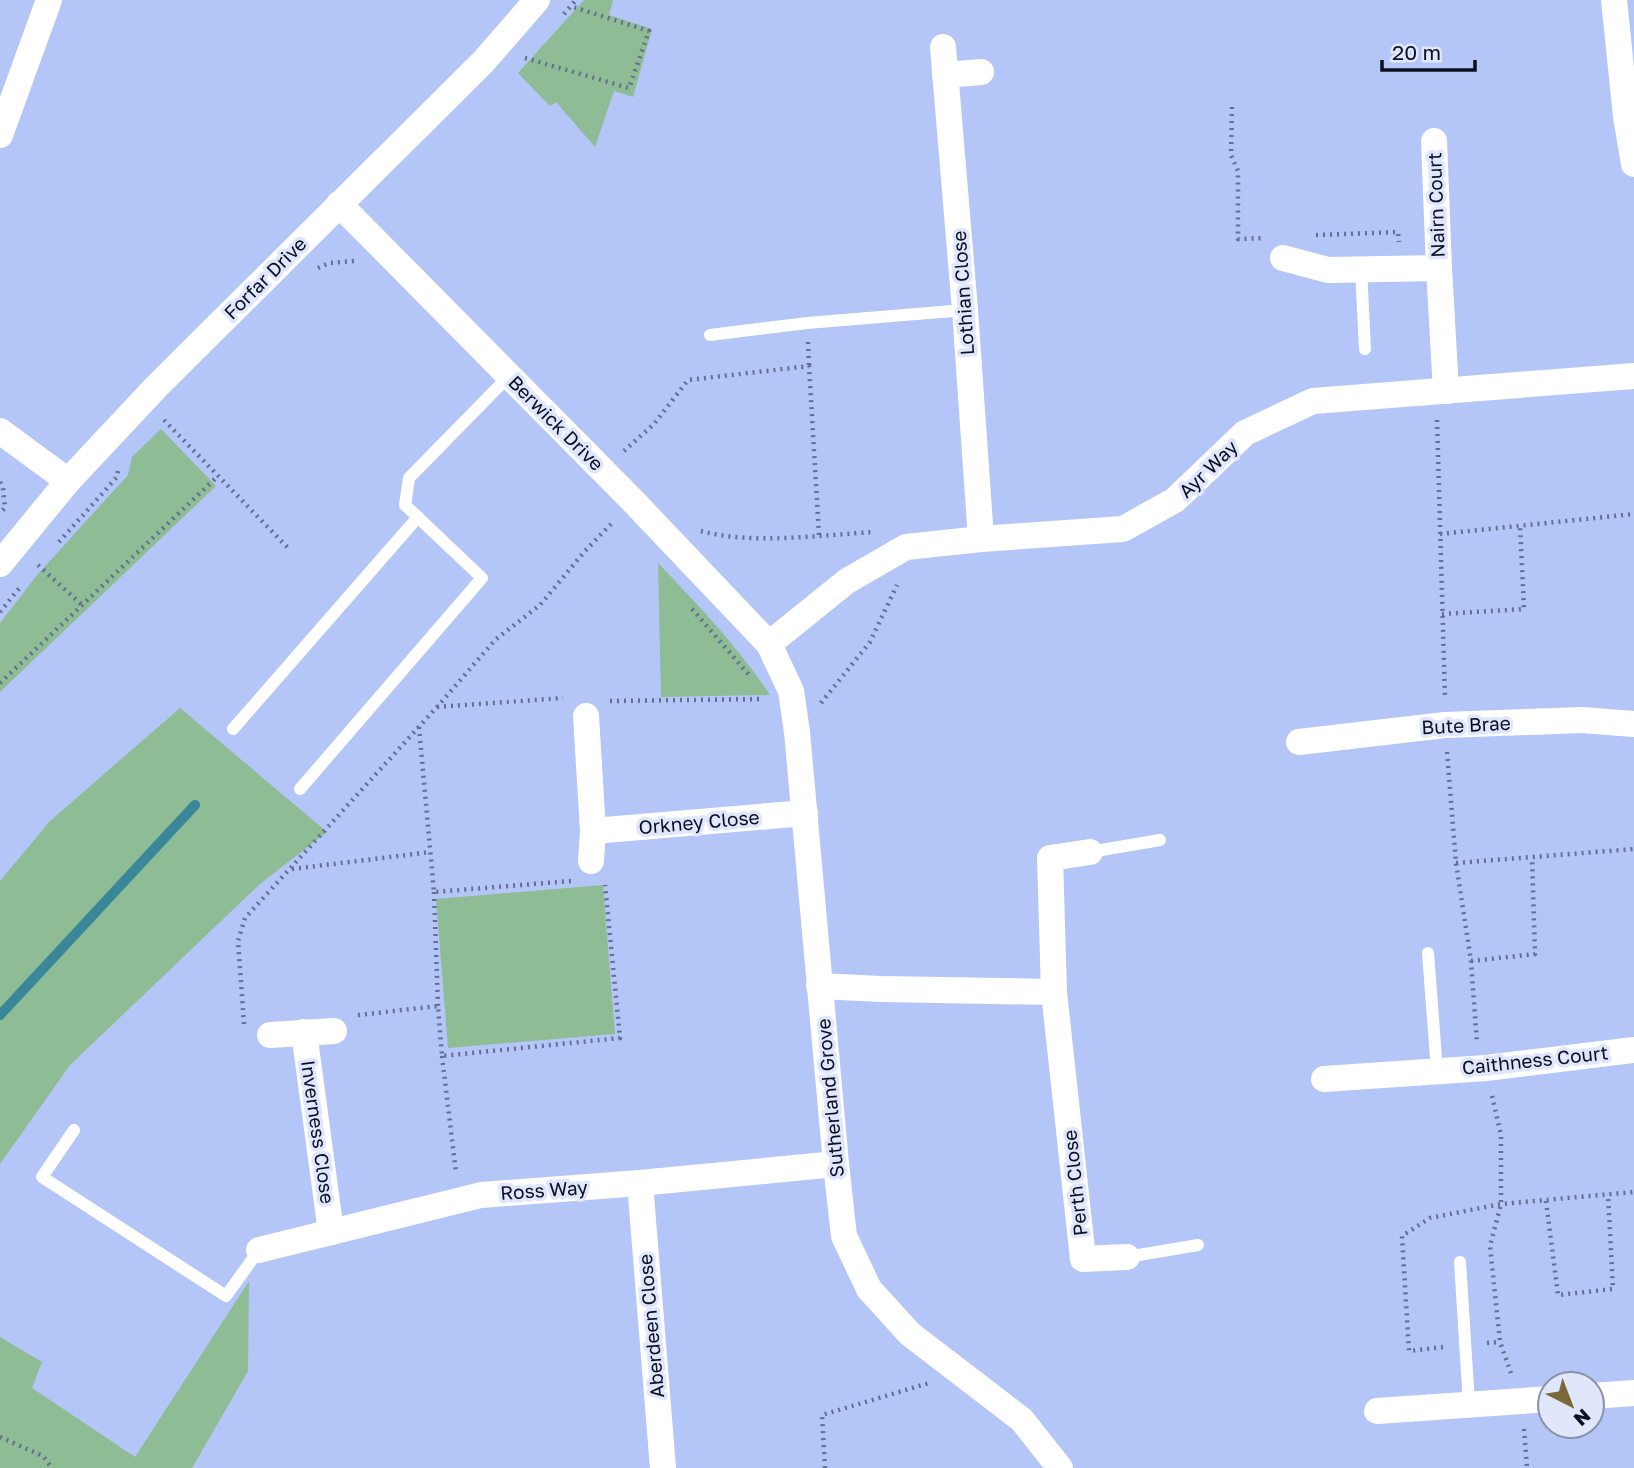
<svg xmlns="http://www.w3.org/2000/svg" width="1634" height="1468" font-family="'Golos Text',sans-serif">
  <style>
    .green { fill: #8dbc95 }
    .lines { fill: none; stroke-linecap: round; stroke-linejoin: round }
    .stream { stroke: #398799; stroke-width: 10 }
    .path { stroke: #636e91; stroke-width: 4.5; stroke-dasharray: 2 5; stroke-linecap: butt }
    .lane { stroke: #fff; stroke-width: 12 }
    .street { stroke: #fff; stroke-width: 26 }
    .labels { text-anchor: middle; stroke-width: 7; stroke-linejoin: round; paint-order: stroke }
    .street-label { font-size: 19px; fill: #0a0f21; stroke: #e0e7fc }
  </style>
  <rect width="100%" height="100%" fill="#b4c6f8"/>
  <g class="green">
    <polygon points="584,0 613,0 609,15 652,29 633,97 614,91 595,147 556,102 550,106 518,73"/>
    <polygon points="161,429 216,486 0,692 0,623 38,574 128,475 132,457"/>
    <path d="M658,563C698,605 738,647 770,695L661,697Z"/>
    <polygon points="180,708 327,832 260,884 70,1065 0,1164 0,881 50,821"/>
    <polygon points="603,885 615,1034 448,1048 436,899"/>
    <polygon points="249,1281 248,1371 192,1468 0,1468 0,1337 42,1362 32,1388 135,1457"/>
  </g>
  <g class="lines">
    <polyline class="stream" points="0,1015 195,805"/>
    <g class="path">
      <polyline points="564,14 576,0"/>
      <polyline points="525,58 629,88 649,31 570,6"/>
      <polyline points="1232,107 1231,155 1238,171 1238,239 1265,238"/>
      <polyline points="1316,235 1398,232 1399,242"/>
      <polyline points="318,268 329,263 354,261"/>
      <polyline points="808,342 809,366"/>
      <polyline points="164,420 290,550"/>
      <polyline points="1437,420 1445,698"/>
      <polyline points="624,451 654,424 688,380 809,366 819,535"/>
      <polyline points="0,482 3,488 5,508 0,513"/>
      <path d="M701,531C751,545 822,535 874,532"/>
      <polyline points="1440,534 1634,514"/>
      <polyline points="59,542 117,477 118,471"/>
      <polyline points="38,565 82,605"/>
      <polyline points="692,609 750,676"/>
      <polyline points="0,612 21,586"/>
      <polyline points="1442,614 1524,609 1520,526"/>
      <polyline points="0,683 218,476"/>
      <polyline points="610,701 763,699"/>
      <polyline points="821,703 870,642 897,585"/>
      <polyline points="437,707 563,698"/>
      <polyline points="419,727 434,892 571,881"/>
      <polyline points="1447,752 1456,863 1471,961 1477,1043"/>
      <polyline points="1456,863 1634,849"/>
      <polyline points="292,869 431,852"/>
      <polyline points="434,892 438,1006"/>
      <polyline points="1471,961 1535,954 1532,858"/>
      <polyline points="358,1015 438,1006 442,1056 620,1038 605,885"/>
      <polyline points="244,1024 238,941 245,918 437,707 495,640 540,605 585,551 613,522"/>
      <polyline points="442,1056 456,1173"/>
      <polyline points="1492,1096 1501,1135 1501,1204 1490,1246 1500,1342 1511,1373"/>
      <polyline points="1546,1201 1558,1295 1613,1289 1608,1194"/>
      <polyline points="1487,1343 1500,1342"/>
      <polyline points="1443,1347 1409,1351 1402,1236 1430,1218 1501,1204 1634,1192"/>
      <polyline points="1524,1429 1527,1468"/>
      <polyline points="0,1437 43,1456 52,1468"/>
      <polyline points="825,1468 822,1415 929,1383"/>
    </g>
    <g class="lane">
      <polyline points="1361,269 1365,349"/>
      <polyline points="710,335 807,323 965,310"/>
      <polyline points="233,729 418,517"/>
      <polyline points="300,789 482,578 405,505 409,478 509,376"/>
      <polyline points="1090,852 1160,840"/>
      <polyline points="1428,953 1437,1071"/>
      <polyline points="74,1130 42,1177 226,1296 259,1250"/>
      <polyline points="1127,1257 1198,1245"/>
      <polyline points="1460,1262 1469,1404"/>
    </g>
    <g class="street">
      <polyline points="1614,0 1626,116 1634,164"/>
      <polyline points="943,47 965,310 981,539"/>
      <polyline points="945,75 981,72"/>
      <polyline points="0,135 49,0"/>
      <polyline points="1434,141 1439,268 1446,391"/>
      <polyline points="339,204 633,501 769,644 791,691 797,732 836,1164 844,1236 869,1289 910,1334 1022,1420 1060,1468"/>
      <polyline points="1283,258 1328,270 1439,268"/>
      <polyline points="0,431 68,481"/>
      <polyline points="0,564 68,481 156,387 483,62 537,0"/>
      <polyline points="769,644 847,581 906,547 981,539 1123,529 1175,500 1245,433 1313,401 1634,376"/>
      <polyline points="586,716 593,831 591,861"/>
      <polyline points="1299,742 1445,725 1582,720 1634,724"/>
      <polyline points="593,831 805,813"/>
      <polyline points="1090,852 1050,858 1054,992 1083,1259 1127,1257"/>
      <polyline points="819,986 881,989 1054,992"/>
      <polyline points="304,1032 331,1232"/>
      <polyline points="270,1035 334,1031"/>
      <polyline points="1324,1079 1486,1068 1634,1050"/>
      <polyline points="640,1183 663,1468"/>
      <polyline points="259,1250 481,1195 640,1183 836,1164"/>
      <polyline points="1592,1396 1634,1393"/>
      <polyline points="1377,1411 1550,1399"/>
    </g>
  </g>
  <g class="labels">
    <g class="street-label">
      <text transform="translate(1436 205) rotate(-92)" y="7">Nairn Court</text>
      <text transform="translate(265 278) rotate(-45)" y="7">Forfar Drive</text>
      <text transform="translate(963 293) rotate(-94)" y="7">Lothian Close</text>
      <text transform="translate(556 423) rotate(45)" y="7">Berwick Drive</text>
      <text transform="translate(1208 469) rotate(-44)" y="7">Ayr Way</text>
      <text transform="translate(1466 725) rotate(-3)" y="7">Bute Brae</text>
      <text transform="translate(699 822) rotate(-5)" y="7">Orkney Close</text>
      <text transform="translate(1535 1060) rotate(-6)" y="7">Caithness Court</text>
      <text transform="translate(830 1098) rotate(-95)" y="7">Sutherland Grove</text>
      <text transform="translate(318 1132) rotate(82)" y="7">Inverness Close</text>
      <text transform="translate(1075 1183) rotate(-96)" y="7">Perth Close</text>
      <text transform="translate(544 1190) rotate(-4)" y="7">Ross Way</text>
      <text transform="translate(651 1326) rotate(-95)" y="7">Aberdeen Close</text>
    </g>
  </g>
  <g transform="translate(1571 1405) rotate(138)"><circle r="33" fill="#e0e7fc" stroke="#8a91a4" stroke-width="2"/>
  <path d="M0-5L12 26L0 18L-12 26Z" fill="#7a6836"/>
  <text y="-10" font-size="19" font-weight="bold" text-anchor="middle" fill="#0a0f21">N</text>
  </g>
  <path d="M1382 60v10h93v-10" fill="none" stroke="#0a0f21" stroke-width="3.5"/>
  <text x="1392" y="60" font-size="21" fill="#0a0f21" stroke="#e0e7fc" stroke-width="5" paint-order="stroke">20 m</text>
</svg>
